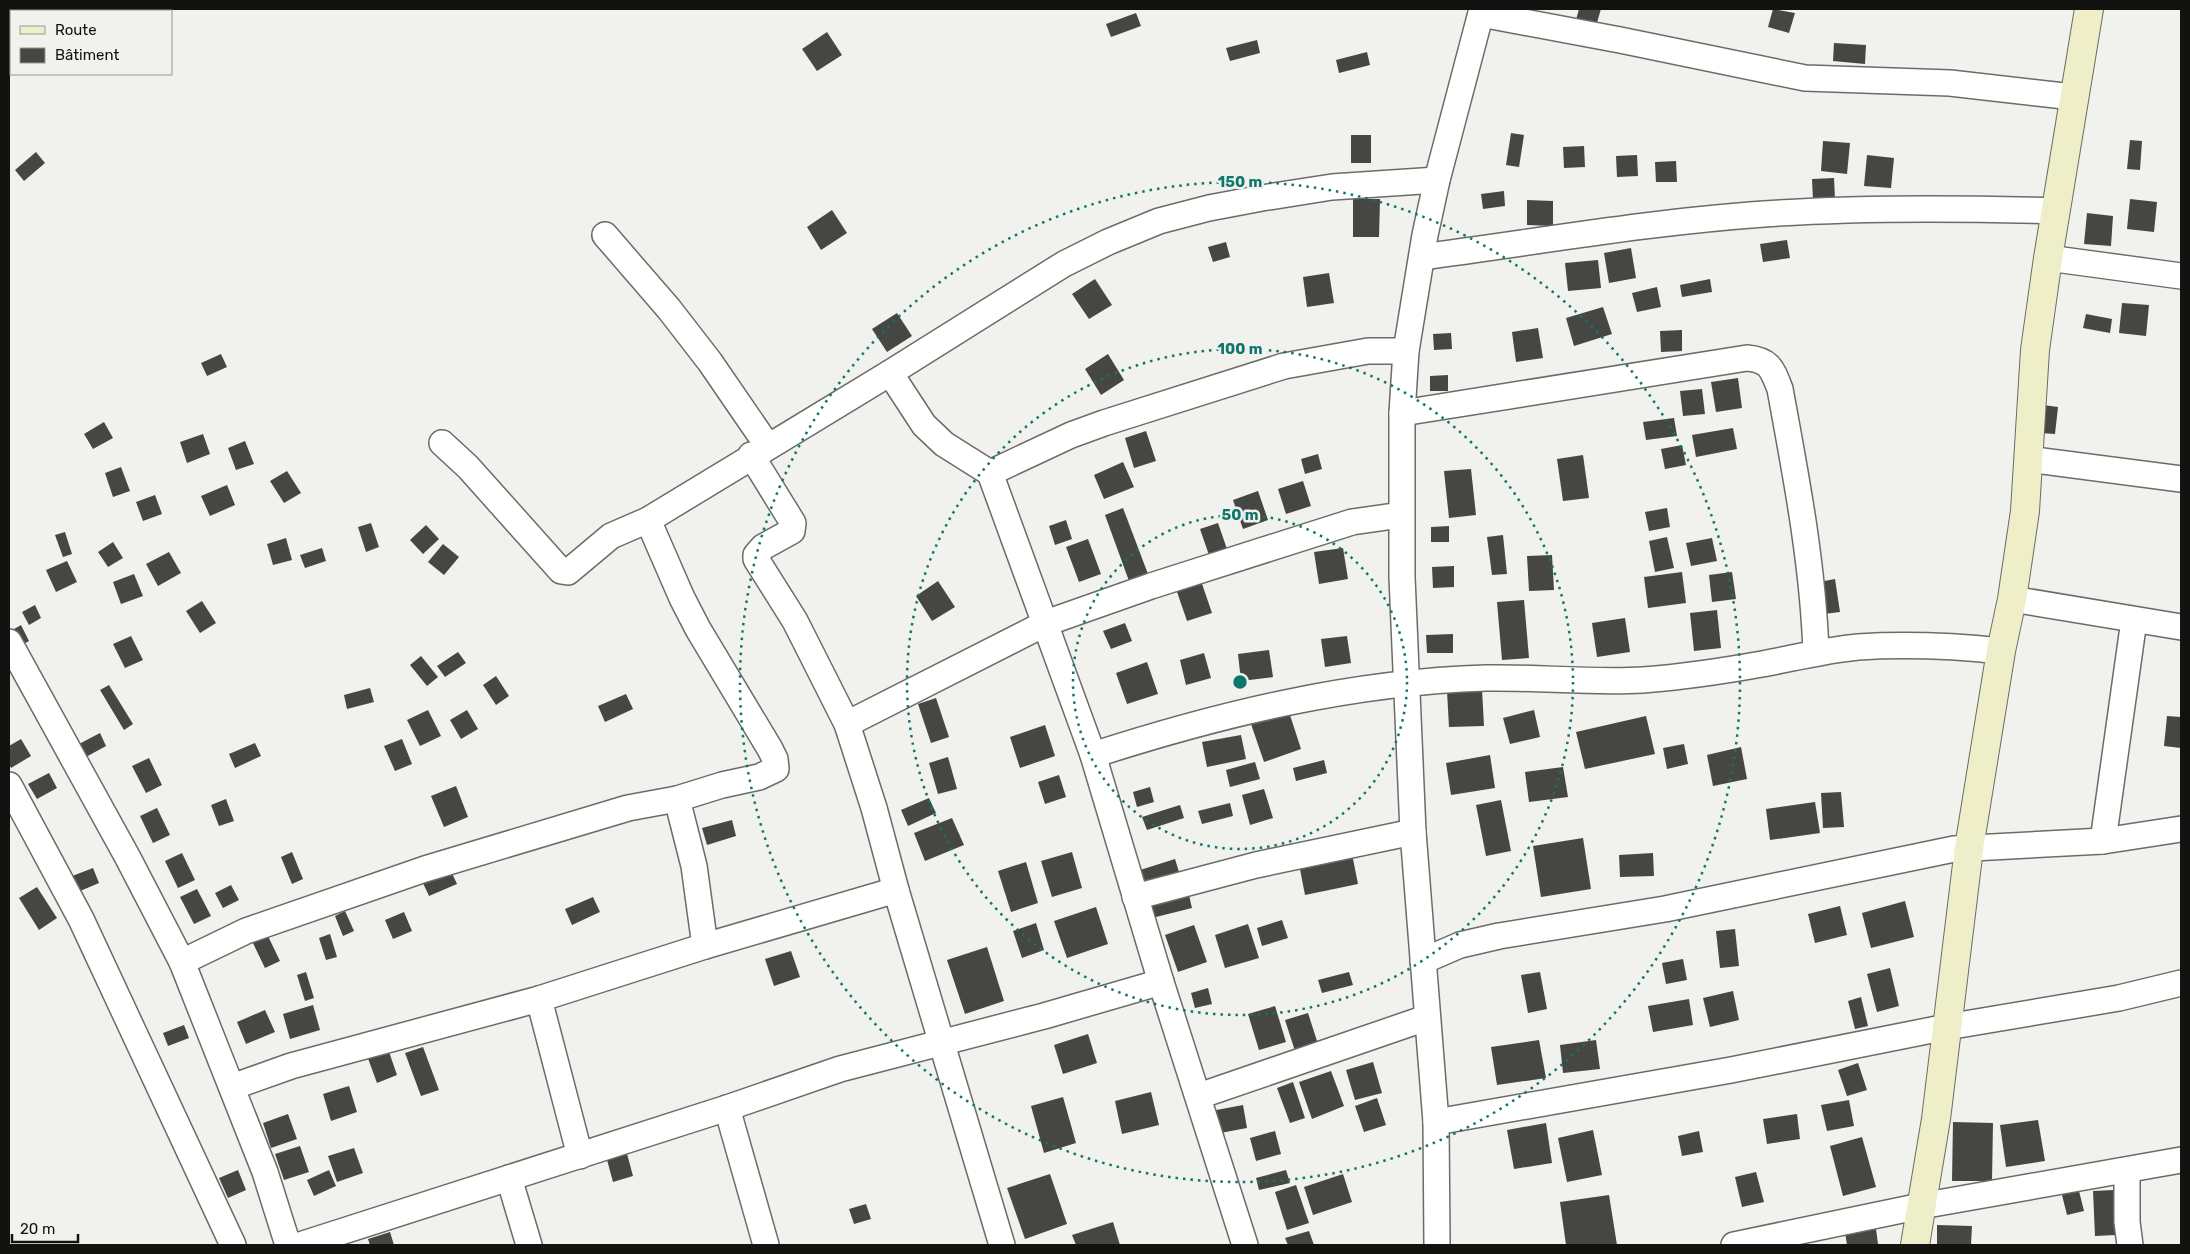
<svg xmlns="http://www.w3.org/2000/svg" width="2190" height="1254" font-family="Rubik,sans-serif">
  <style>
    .building { fill: #464642 }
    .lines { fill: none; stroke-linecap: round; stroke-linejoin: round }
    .street-casing { stroke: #6b6b67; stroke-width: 28 }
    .secondary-casing { stroke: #6b6b67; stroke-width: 30 }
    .street { stroke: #fff; stroke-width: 25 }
    .secondary { stroke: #eeeec8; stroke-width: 28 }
    .ring { fill: none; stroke: #0f766e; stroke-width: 2.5; stroke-dasharray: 2.5 5 }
    .centre { fill: #0f766e; stroke: #f1f2ed; stroke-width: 2.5 }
    .ring-label { font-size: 15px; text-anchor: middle; font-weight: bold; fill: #0f766e; stroke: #f1f2ed; stroke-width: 5; stroke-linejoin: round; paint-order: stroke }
  </style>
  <rect width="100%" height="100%" fill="#f1f2ed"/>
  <g class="building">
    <polygon points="1579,9 1601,9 1596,26 1576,20"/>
    <polygon points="1773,9 1795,13 1789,33 1768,27"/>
    <polygon points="1136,13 1141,26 1111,37 1106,24"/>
    <polygon points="827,32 842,55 817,71 802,49"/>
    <polygon points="1257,40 1260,53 1230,61 1226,48"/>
    <polygon points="1834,43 1866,45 1865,64 1833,61"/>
    <polygon points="1367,52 1370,65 1339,73 1336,60"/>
    <polygon points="1511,133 1524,135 1519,167 1506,165"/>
    <rect x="1351" y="135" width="20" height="28"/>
    <polygon points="2130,140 2142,141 2140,170 2127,169"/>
    <polygon points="1823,141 1850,143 1847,174 1821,171"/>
    <polygon points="1584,146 1585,167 1564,168 1563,147"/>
    <polygon points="36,152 45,163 24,181 15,170"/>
    <polygon points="1637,155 1638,176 1617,177 1616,156"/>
    <polygon points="1867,155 1894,158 1891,188 1864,186"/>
    <polygon points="1676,161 1677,182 1656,182 1655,162"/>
    <polygon points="1834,178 1835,199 1813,200 1812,179"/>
    <polygon points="1504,191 1505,206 1483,209 1481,194"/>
    <polygon points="1353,199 1380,199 1379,237 1353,237"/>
    <polygon points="2130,199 2157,202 2154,232 2127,229"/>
    <polygon points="1527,200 1553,201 1553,226 1527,225"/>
    <polygon points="832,210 847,233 821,250 807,227"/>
    <polygon points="2087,213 2113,216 2111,246 2084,244"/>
    <polygon points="1787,240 1790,258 1763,262 1760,244"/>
    <polygon points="1226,242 1230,257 1213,262 1208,247"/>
    <polygon points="1631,248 1636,278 1609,283 1604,253"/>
    <polygon points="1598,260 1601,288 1568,291 1565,263"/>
    <polygon points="1329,273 1334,303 1307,307 1303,277"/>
    <polygon points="1095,279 1112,305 1089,319 1072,294"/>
    <polygon points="1710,279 1712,292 1682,297 1680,285"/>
    <polygon points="1657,287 1661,307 1637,312 1632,293"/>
    <polygon points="2122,303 2149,305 2146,336 2119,333"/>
    <polygon points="1603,307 1612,334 1574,346 1566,318"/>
    <polygon points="897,313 912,336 887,352 872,329"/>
    <polygon points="2086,314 2112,319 2110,333 2083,328"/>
    <polygon points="1538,328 1543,358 1516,362 1512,332"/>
    <polygon points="1682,330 1682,351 1661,352 1660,331"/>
    <polygon points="1451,333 1452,349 1434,350 1433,334"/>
    <polygon points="221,354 227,367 207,376 201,363"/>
    <polygon points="1108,354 1124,380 1101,395 1085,369"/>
    <polygon points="1448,375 1448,391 1430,391 1430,376"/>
    <polygon points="1738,378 1742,408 1716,412 1711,382"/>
    <polygon points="1702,389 1705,414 1683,416 1680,391"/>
    <polygon points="2043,405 2058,407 2055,434 2040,433"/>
    <polygon points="1674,418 1677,436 1646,440 1643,422"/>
    <polygon points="104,422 113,438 93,449 84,434"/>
    <polygon points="1733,428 1737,449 1696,457 1692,435"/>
    <polygon points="1146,431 1156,461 1134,468 1125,438"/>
    <polygon points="203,434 210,454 187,463 180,442"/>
    <polygon points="245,441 254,464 236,470 228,448"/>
    <polygon points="1682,445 1686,465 1665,469 1661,449"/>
    <polygon points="1318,454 1322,469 1305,474 1301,459"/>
    <polygon points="1583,455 1589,498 1563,501 1557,459"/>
    <polygon points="1123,462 1134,487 1104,499 1094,475"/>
    <polygon points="121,467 130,491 113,497 105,473"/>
    <polygon points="1471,469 1476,515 1449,518 1444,471"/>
    <polygon points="287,471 301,493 284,503 270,481"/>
    <polygon points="1303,481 1311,506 1286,514 1278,489"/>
    <polygon points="227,485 235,505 210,516 201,496"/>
    <polygon points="1258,491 1268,520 1243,529 1233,500"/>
    <polygon points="155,495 162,514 143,521 136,502"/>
    <polygon points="1123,508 1148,574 1129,581 1105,515"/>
    <polygon points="1667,508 1670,527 1649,531 1645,512"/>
    <polygon points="1066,520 1072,539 1055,545 1049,526"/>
    <polygon points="371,523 379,547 366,552 358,527"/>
    <polygon points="1218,523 1227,549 1209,555 1200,529"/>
    <polygon points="426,525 439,539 423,554 410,540"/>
    <polygon points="1449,526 1449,542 1431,542 1431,527"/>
    <polygon points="65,532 72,554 63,557 55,535"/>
    <polygon points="1503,535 1507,574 1492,575 1487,537"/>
    <polygon points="1667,537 1674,568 1655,572 1649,541"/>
    <polygon points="286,538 292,560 273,565 267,544"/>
    <polygon points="1712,538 1717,561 1691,566 1686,543"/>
    <polygon points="1088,539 1101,574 1079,582 1066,547"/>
    <polygon points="113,542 123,558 108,567 98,552"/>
    <polygon points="443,544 459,557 444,575 428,562"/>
    <polygon points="322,548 326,561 305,568 300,555"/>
    <polygon points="1343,548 1348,579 1319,584 1314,552"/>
    <polygon points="169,552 181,573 158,586 146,564"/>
    <polygon points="1552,555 1554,590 1529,591 1527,556"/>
    <polygon points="67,561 77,582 56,592 46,570"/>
    <polygon points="1454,566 1454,587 1433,588 1432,567"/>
    <polygon points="1682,572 1686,603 1648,608 1644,577"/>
    <polygon points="1732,572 1736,599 1712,602 1709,575"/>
    <polygon points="134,574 143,596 121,604 113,582"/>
    <polygon points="1200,578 1212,613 1187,621 1175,586"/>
    <polygon points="1835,579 1840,612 1824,614 1819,582"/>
    <polygon points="938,581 955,607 932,621 916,596"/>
    <polygon points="1524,600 1529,658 1502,660 1497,602"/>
    <polygon points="202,601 216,623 200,633 186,611"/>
    <polygon points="35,605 41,618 29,625 22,612"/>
    <polygon points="1717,610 1721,648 1694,651 1690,613"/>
    <polygon points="1625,618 1630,652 1597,657 1592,623"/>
    <polygon points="1125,623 1132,641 1111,649 1103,631"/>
    <polygon points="21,625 29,641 16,648 9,632"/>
    <polygon points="1453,634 1453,653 1427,653 1426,635"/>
    <polygon points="131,636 143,660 125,668 113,644"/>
    <polygon points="1347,636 1351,663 1325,667 1321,639"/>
    <polygon points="1269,650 1273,677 1241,681 1238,654"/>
    <polygon points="458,652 466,663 445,677 437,666"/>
    <polygon points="1204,653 1211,678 1186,685 1180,660"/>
    <polygon points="421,656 438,677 427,686 410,665"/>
    <polygon points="1147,662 1158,694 1127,704 1116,673"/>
    <polygon points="496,676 509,696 496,705 483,685"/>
    <polygon points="109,685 133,724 124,730 100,690"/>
    <polygon points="370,688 374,702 347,709 344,695"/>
    <polygon points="1482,689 1484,726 1449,727 1447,691"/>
    <polygon points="626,694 633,709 605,722 598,706"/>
    <polygon points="936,698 949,737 931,743 918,704"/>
    <polygon points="428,710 441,736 420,746 407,720"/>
    <polygon points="467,710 478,729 461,739 450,720"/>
    <polygon points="1534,710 1540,737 1510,744 1503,718"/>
    <polygon points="1289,712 1301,749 1264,762 1251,724"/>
    <polygon points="1646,716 1655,754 1585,769 1576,732"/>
    <polygon points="2167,716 2181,717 2181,748 2164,746"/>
    <polygon points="1045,725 1055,756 1020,768 1010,737"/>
    <polygon points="100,733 106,746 86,757 79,744"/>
    <polygon points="1241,735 1246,759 1207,767 1202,742"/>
    <polygon points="21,739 31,756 11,768 9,764 9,746"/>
    <polygon points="402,739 412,764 395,771 384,746"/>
    <polygon points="255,743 261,756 235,768 229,754"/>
    <polygon points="1684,744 1688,764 1667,769 1663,748"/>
    <polygon points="1741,747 1747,779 1713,786 1707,755"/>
    <polygon points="1490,755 1495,788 1451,795 1446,763"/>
    <polygon points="948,757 957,789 938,794 929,763"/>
    <polygon points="149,758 162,785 146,793 132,766"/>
    <polygon points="1324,760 1327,773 1296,781 1293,768"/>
    <polygon points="1255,762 1260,779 1230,787 1226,770"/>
    <polygon points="1563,767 1568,797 1529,802 1525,772"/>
    <polygon points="49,773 57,788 37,799 28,784"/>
    <polygon points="1059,775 1066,797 1045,804 1038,782"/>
    <polygon points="456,786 468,817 444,827 431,796"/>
    <polygon points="1150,787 1154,802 1137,807 1133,792"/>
    <polygon points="1264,789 1273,818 1250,825 1242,795"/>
    <polygon points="1841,792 1844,827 1823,828 1821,793"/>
    <polygon points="929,798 936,813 908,826 901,810"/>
    <polygon points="226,799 234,821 219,826 211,805"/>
    <polygon points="1501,800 1511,851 1486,856 1476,805"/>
    <polygon points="1815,802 1820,833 1770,840 1766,809"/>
    <polygon points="1230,803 1233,816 1202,824 1198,811"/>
    <polygon points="1180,805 1184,818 1147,830 1142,817"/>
    <polygon points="157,808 170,835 153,843 140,816"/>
    <polygon points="952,818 964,845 925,861 914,833"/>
    <polygon points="732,820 736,836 707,845 702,828"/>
    <polygon points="1583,838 1591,889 1541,897 1533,846"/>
    <polygon points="292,852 303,879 292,884 281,857"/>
    <polygon points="1072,852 1082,888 1052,897 1041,861"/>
    <polygon points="182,853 195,880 178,888 165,861"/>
    <polygon points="1653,853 1654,876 1620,877 1619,855"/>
    <polygon points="1352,854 1358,884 1305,895 1299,864"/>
    <polygon points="1175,859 1179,872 1141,884 1137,871"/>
    <polygon points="1026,862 1038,903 1011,912 998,871"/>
    <polygon points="93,868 99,883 73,894 67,878"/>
    <polygon points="450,869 457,884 429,896 422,881"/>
    <polygon points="231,885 239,900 223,908 215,893"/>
    <polygon points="37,887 57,918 39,930 19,898"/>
    <polygon points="197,889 211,916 194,924 180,897"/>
    <polygon points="1188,891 1192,908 1152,918 1148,902"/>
    <polygon points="593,897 600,912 572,925 565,909"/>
    <polygon points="1905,901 1914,937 1871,948 1862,913"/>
    <polygon points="1840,906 1847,935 1815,943 1808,914"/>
    <polygon points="1096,907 1108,944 1067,958 1054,921"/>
    <polygon points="345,911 354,931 343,936 335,916"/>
    <polygon points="404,912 412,931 393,939 385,920"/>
    <polygon points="1282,920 1288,938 1262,946 1257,928"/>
    <polygon points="1036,923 1044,950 1022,958 1013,931"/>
    <polygon points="1248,924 1259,958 1225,968 1215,935"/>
    <polygon points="1194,925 1207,962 1178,972 1165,935"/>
    <polygon points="1735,929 1739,966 1720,968 1716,931"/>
    <polygon points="267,934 280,961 265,968 252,941"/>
    <polygon points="330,934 337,957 326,960 319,938"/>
    <polygon points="987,947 1004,1001 965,1014 947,960"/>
    <polygon points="791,951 800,977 774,986 765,959"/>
    <polygon points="1683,959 1687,980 1666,984 1662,963"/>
    <polygon points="1890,968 1899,1006 1877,1012 1867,974"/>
    <polygon points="306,972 314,998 305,1001 297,975"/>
    <polygon points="1349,972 1353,985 1322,993 1318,980"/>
    <polygon points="1540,972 1547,1009 1528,1013 1521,975"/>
    <polygon points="1208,988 1212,1004 1195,1008 1191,993"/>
    <polygon points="1733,991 1739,1020 1710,1027 1703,998"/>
    <polygon points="1861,997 1868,1026 1855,1029 1848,1001"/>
    <polygon points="1689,999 1693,1025 1653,1032 1648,1006"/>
    <polygon points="313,1005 320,1030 290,1039 283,1014"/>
    <polygon points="1275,1006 1286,1042 1259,1050 1248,1014"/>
    <polygon points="265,1010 275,1032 246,1044 237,1022"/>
    <polygon points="1308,1013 1318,1044 1295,1051 1285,1020"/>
    <polygon points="184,1025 189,1038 168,1046 163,1033"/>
    <polygon points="1088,1034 1097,1063 1063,1074 1054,1045"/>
    <polygon points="1539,1040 1546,1078 1497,1085 1491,1047"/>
    <polygon points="1596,1040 1600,1069 1563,1073 1560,1045"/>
    <polygon points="387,1046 397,1075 377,1083 366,1053"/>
    <polygon points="423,1047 439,1090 421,1096 405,1053"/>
    <polygon points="1373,1062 1382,1093 1355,1100 1346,1070"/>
    <polygon points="1858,1063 1867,1090 1847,1096 1838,1070"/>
    <polygon points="1331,1071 1344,1106 1312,1119 1299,1082"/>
    <polygon points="1293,1082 1305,1118 1290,1123 1277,1088"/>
    <polygon points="349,1086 357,1112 331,1121 323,1094"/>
    <polygon points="1151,1092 1159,1125 1122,1134 1115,1101"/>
    <polygon points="1063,1097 1076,1143 1044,1153 1031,1106"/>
    <polygon points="1377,1098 1386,1125 1364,1132 1355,1106"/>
    <polygon points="1849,1100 1854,1126 1827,1131 1821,1105"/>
    <polygon points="1243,1105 1247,1128 1215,1134 1211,1111"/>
    <polygon points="288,1114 297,1139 271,1148 263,1123"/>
    <polygon points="1797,1114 1800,1139 1767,1144 1763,1119"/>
    <polygon points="2038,1120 2045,1161 2006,1167 2000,1125"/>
    <polygon points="1953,1122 1993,1123 1992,1181 1952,1181"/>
    <polygon points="1546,1123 1552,1163 1514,1169 1507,1130"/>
    <polygon points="1593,1130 1602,1175 1567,1182 1558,1138"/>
    <polygon points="1275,1131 1281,1154 1256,1161 1250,1138"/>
    <polygon points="1699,1131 1703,1152 1682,1156 1678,1136"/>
    <polygon points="1862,1137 1876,1187 1843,1196 1830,1146"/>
    <polygon points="300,1146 309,1172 284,1180 275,1154"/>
    <polygon points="354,1148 363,1173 337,1182 328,1156"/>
    <polygon points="626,1150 633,1176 613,1182 606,1156"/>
    <polygon points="238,1170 246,1190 228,1198 219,1178"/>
    <polygon points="329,1170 336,1186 314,1196 307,1180"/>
    <polygon points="1286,1170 1290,1183 1259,1190 1256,1178"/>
    <polygon points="1756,1172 1764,1202 1742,1207 1735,1177"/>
    <polygon points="1050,1174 1067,1224 1025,1239 1007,1188"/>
    <polygon points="1343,1174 1352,1202 1313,1215 1304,1187"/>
    <polygon points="1296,1185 1309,1223 1287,1230 1275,1192"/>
    <polygon points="2078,1187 2084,1211 2067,1215 2061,1191"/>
    <polygon points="2114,1190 2116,1235 2095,1236 2093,1191"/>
    <polygon points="1609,1195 1617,1245 1566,1245 1560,1202"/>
    <polygon points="866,1204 871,1219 854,1224 849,1209"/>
    <polygon points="1113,1222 1120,1245 1076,1245 1072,1235"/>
    <polygon points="1937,1225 1972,1226 1971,1245 1937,1245"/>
    <polygon points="1876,1229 1878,1244 1847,1245 1845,1232"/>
    <polygon points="1309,1231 1314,1245 1288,1245 1285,1238"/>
    <polygon points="390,1232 394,1245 370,1245 368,1239"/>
  </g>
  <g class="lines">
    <defs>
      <g id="street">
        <polyline points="1481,14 1620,40 1805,78 1950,83 2073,97"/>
        <polyline points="605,235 669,309 710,362 767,445"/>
        <path d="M1422,257C1536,242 1650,222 1764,214C1861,207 1959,208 2056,211"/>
        <polyline points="2048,258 2181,276"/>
        <polyline points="890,373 924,425 944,444 990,473 1093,755 1161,982 1245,1245"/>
        <path d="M1402,413L1747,358C1770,360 1772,369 1780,389C1796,476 1813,564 1816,653"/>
        <polyline points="442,443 468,467 561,571 568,572 611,536 648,520 890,373 1064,264 1108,242 1159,221 1209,208 1262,198 1332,187 1437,180"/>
        <polyline points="751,455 793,523 792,531 763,547 756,555 756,559 795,621 847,724 874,808 896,890 1002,1245"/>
        <polyline points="2028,459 2181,479"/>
        <polyline points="990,473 1071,435 1104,423 1284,366 1368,351 1406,351"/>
        <polyline points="2012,599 2181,627"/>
        <polyline points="9,642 128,858 182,962 265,1172 288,1245"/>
        <polyline points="847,724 1046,623 1151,586 1352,522 1401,515"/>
        <path d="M1093,755C1220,714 1352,682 1486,678C1538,677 1591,683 1643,680C1683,677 1723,671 1762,664C1794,658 1826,650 1858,647C1906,644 1954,646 2001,651"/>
        <polyline points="9,785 81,919 233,1245"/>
        <polyline points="677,799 694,866 705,946"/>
        <polyline points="2103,841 2134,620"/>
        <polyline points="1135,897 1256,865 1413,832"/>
        <polyline points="1423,961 1460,945 1499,936 1665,909 1954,849 2103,841 2181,829"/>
        <polyline points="182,962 246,931 425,869 628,808 677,799 722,785 759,777 776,769 775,759 770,749 698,629 682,598 648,520"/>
        <polyline points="539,999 580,1156"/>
        <polyline points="232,1087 291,1066 539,999 705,946 896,890"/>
        <polyline points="1199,1096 1426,1018"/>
        <polyline points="727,1108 766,1245"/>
        <polyline points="1436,1122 1731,1070 1947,1027 2119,998 2181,983"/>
        <polyline points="2127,1170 2127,1222 2130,1245"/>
        <polyline points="509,1178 529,1245"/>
        <polyline points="300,1245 727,1108 840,1069 1044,1016 1161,982"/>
        <polyline points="1437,1245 1436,1122 1413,832 1402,577 1402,413 1406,351 1425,235 1437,180 1482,9"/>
        <polyline points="1734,1245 1921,1206 2181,1160"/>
      </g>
      <polyline id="secondary" points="1915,1245 1936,1119 1969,848 2001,651 2012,599 2025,511 2035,350 2048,258 2089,9"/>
    </defs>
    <use href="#street" class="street-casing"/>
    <use href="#secondary" class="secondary-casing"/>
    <use href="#street" class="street"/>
    <use href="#secondary" class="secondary"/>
  </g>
  <g class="ring">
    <circle cx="1240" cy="682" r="167"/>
    <circle cx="1240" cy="682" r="333"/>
    <circle cx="1240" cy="682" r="500"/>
  </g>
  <circle cx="1240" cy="682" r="8" class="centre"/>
  <g class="ring-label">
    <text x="1240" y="187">150 m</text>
    <text x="1240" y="354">100 m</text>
    <text x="1240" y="520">50 m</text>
  </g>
  <rect width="2190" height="1254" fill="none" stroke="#121211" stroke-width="20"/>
  <rect x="10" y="10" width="162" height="65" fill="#f1f2ed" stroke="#989895"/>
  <rect x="20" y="26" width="25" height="8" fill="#eeeec8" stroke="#989895"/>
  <text x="55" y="35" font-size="15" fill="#121211">Route</text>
  <rect x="20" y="48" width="25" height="15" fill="#464642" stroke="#989895"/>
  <text x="55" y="60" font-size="15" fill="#121211">Bâtiment</text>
  <path d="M12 1234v8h66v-8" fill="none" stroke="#121211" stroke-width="2.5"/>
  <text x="20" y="1234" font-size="15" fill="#121211" stroke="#f1f2ed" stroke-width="4" paint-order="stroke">20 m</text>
</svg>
